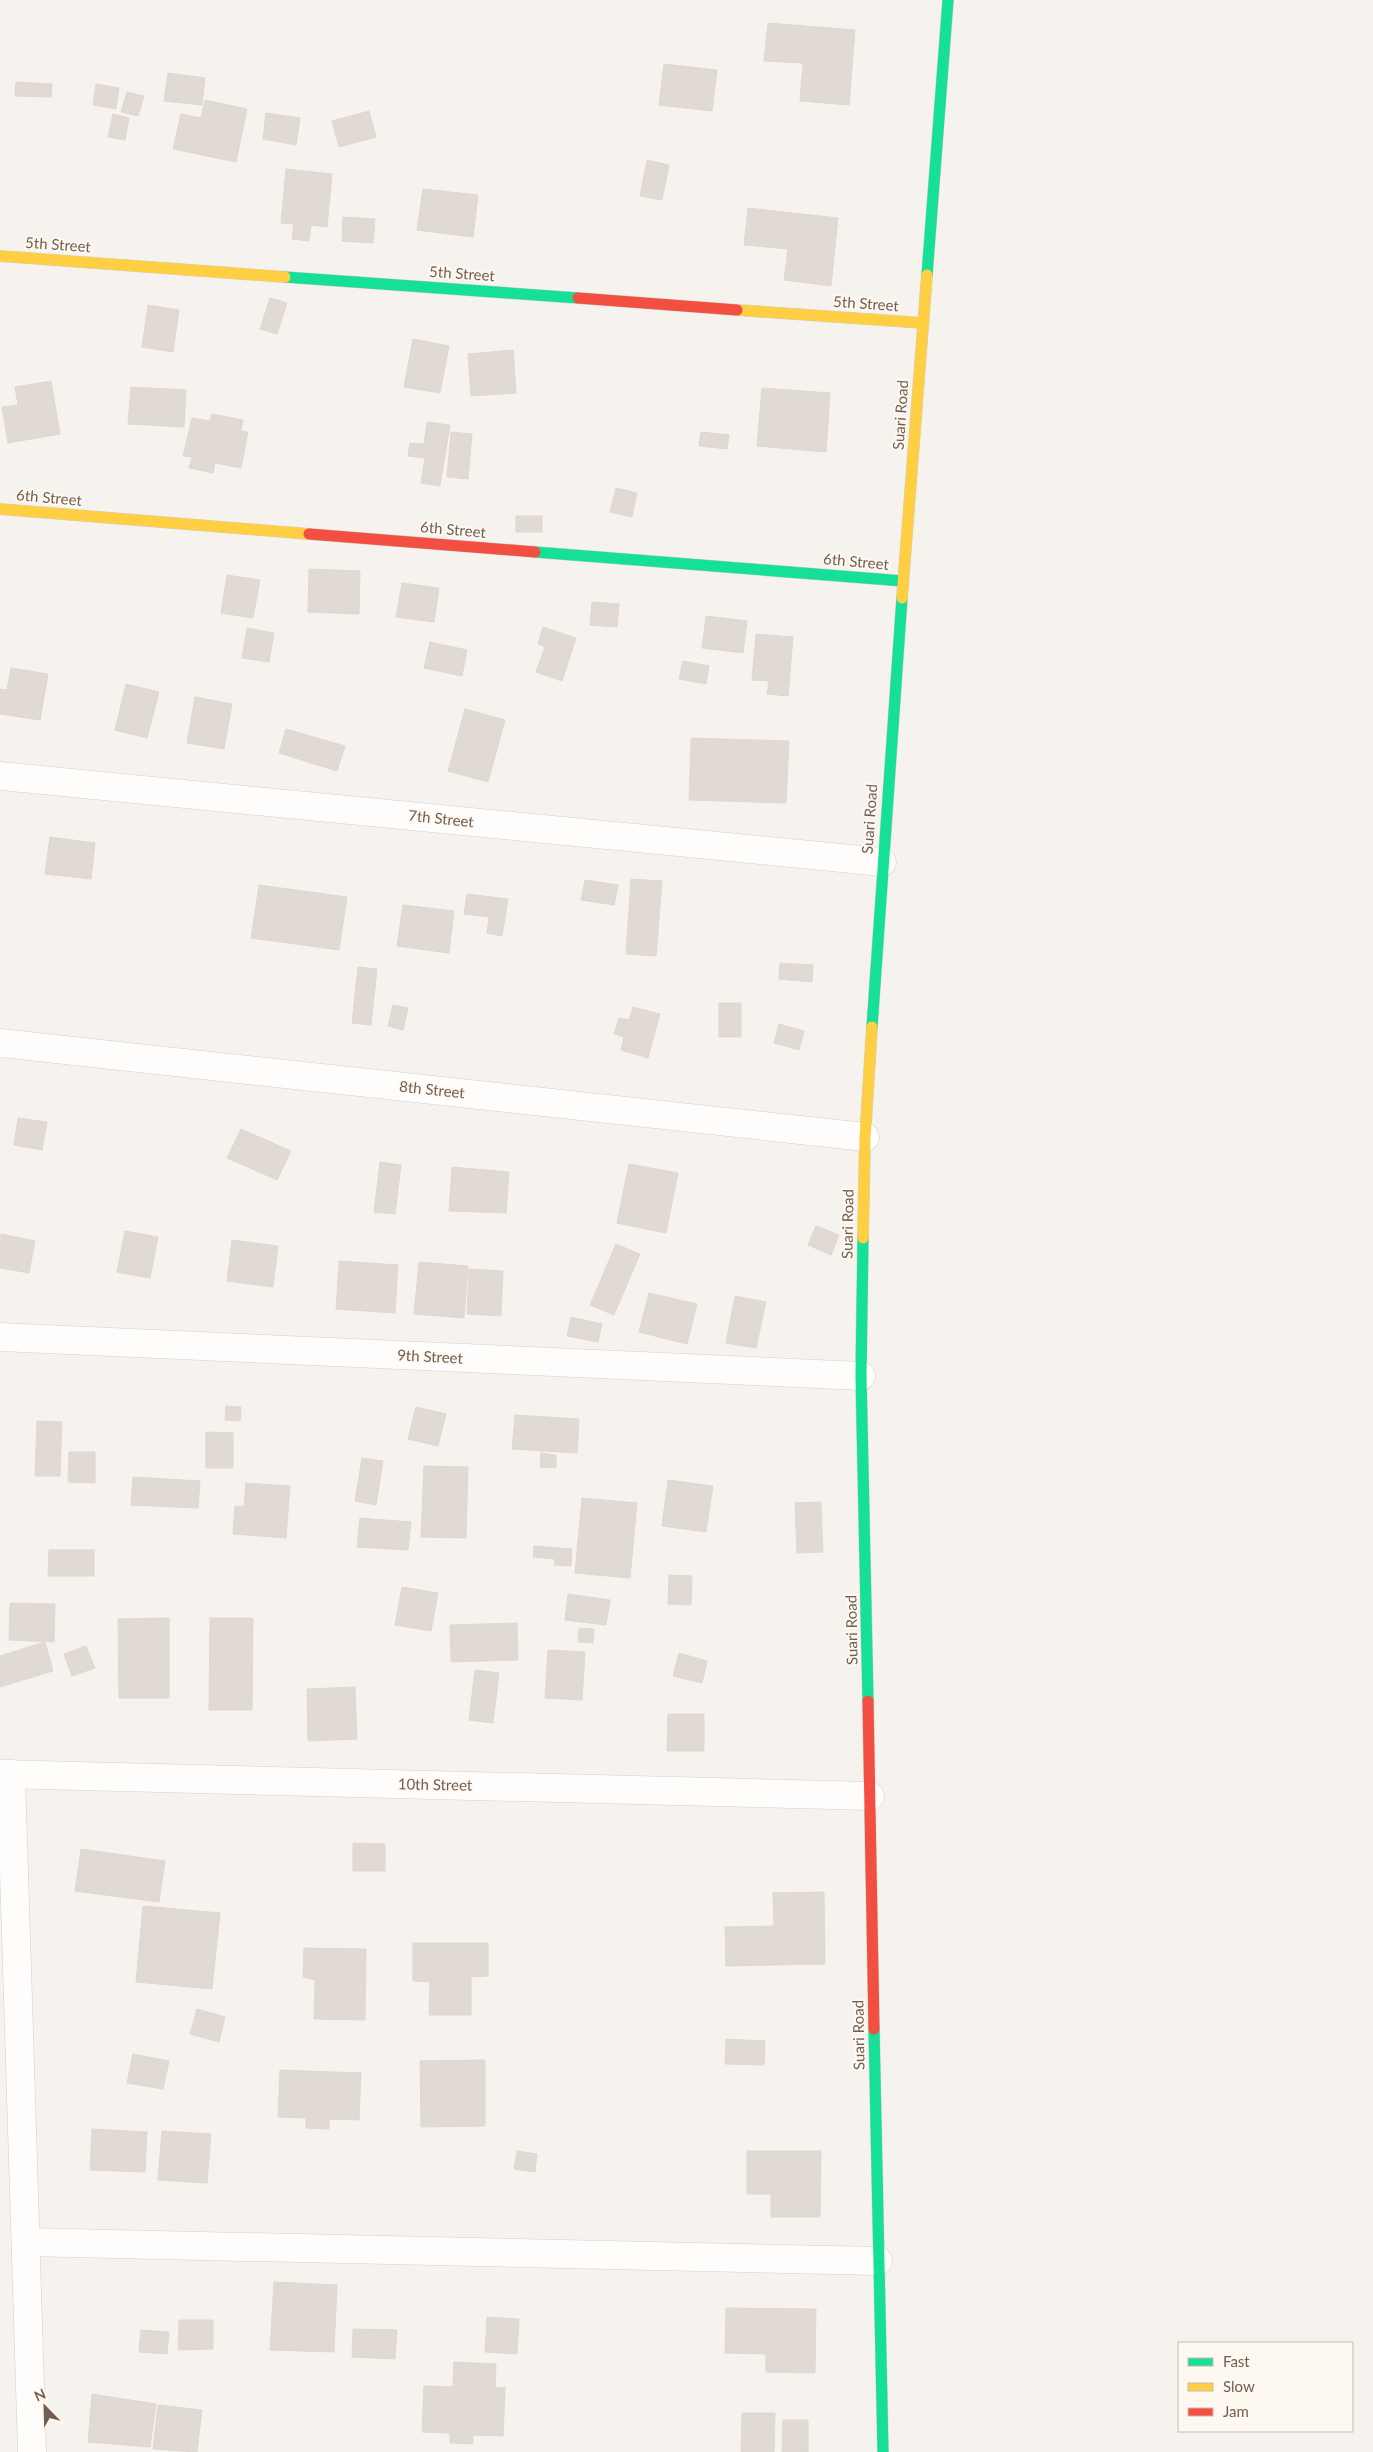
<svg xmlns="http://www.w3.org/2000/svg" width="1373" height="2452" font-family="Lato,sans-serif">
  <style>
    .building { fill: #e0d9d4; stroke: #dfd8d1 }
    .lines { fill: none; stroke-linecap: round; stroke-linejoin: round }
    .street-casing { stroke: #d4cfc9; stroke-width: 29 }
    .fast-casing { stroke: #d4cfc9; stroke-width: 12 }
    .slow-casing { stroke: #d4cfc9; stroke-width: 12 }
    .jam-casing { stroke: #d4cfc9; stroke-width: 12 }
    .street { stroke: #fefdfc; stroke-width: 28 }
    .fast { stroke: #16e098; stroke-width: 11 }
    .slow { stroke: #ffcf43; stroke-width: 11 }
    .jam { stroke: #f24e42; stroke-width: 11 }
    .labels { text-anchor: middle; stroke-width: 4; stroke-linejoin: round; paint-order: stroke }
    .street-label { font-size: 15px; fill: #735d51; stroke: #fdf9f1 }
  </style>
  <rect width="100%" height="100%" fill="#f6f3ee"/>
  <g class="building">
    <polygon points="768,23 855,30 849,105 800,101 803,63 764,61"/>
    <polygon points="664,64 717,70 712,111 659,105"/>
    <polygon points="168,73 205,78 202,105 164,101"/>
    <polygon points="16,82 52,84 51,97 15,96"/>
    <polygon points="96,84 119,88 116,109 93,105"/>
    <polygon points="127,92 144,96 138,116 121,112"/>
    <polygon points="205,100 247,109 236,162 173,149 181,114 201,118"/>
    <polygon points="369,111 376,137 339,147 332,121"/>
    <polygon points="266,113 300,118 296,145 263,139"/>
    <polygon points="113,114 129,118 125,140 108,137"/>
    <polygon points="647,160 669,165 662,200 640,196"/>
    <polygon points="286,169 332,174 327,227 311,225 309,241 292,239 294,224 281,223"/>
    <polygon points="423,189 478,195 473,237 417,230"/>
    <polygon points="748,208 838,218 831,286 784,280 788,249 744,245"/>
    <polygon points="343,217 375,219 373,243 342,241"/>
    <polygon points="270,298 287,303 277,334 260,329"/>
    <polygon points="148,305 179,310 173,352 142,347"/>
    <polygon points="413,339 449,346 440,393 404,387"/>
    <polygon points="513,350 516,393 471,396 468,354"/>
    <polygon points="51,381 60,434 8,443 2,407 18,405 15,387"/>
    <polygon points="131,387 186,390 184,427 128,424"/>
    <polygon points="762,388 830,393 826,452 757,446"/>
    <polygon points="212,414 243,420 241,431 248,432 241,468 215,463 213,473 189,468 192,457 183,456 192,418 210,421"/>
    <polygon points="427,422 450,425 440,486 421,483 425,458 408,456 410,443 424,444"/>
    <polygon points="451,432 472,434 468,479 447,477"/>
    <polygon points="701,432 729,435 727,449 699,446"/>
    <polygon points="616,488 637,493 632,517 610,512"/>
    <rect x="516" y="516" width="26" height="16"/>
    <polygon points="309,569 360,571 359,614 308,612"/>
    <polygon points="227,575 260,580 253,618 221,613"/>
    <polygon points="402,583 439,588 434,622 396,617"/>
    <polygon points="592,602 619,604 617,627 590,625"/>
    <polygon points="706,616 747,621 743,653 702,648"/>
    <polygon points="543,627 576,638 562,681 536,672 545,647 538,644"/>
    <polygon points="247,628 274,633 269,662 242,658"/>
    <polygon points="756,634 793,637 788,696 767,694 769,681 752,680"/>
    <polygon points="430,642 467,650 462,676 424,668"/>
    <polygon points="683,661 709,666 706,684 679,679"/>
    <polygon points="11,668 48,674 40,720 0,714 0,689 7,690"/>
    <polygon points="126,684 159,692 147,738 115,730"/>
    <polygon points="195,697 232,704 224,749 187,743"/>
    <polygon points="465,709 505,720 488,782 448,771"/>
    <polygon points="286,729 345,746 337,771 279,753"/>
    <polygon points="691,738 789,741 786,803 689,800"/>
    <polygon points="50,837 95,843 91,879 45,874"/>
    <polygon points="631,879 662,881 656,956 626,954"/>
    <polygon points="585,880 618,885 614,905 581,900"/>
    <polygon points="259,885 347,897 339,950 251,938"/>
    <polygon points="467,894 508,899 502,936 487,933 489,917 464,914"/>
    <polygon points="403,905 454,911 449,953 397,946"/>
    <polygon points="780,963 813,965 812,982 779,979"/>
    <polygon points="358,967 377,969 371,1025 352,1023"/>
    <rect x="719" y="1003" width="22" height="34"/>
    <polygon points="393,1005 408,1008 403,1030 388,1026"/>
    <polygon points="633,1007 660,1014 648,1058 621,1050 624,1037 614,1034 619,1018 629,1020"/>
    <polygon points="779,1024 804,1031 799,1050 774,1043"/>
    <polygon points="18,1118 47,1122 42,1150 14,1145"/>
    <polygon points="241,1129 291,1151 277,1180 227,1158"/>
    <polygon points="380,1162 401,1165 395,1214 374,1212"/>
    <polygon points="629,1164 678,1173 666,1233 617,1223"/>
    <polygon points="452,1167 509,1172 506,1213 449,1211"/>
    <polygon points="816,1226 839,1235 831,1255 808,1245"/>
    <polygon points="125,1231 158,1237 150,1278 117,1272"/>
    <polygon points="1,1234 35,1241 29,1273 0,1268"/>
    <polygon points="232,1240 278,1246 273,1287 227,1281"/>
    <polygon points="616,1244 640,1254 614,1315 590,1305"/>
    <polygon points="339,1261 398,1265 395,1313 336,1309"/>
    <polygon points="419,1262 468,1266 464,1318 414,1314"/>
    <polygon points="469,1269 503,1271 501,1316 467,1314"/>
    <polygon points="649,1293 697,1304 687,1344 639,1332"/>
    <polygon points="735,1296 766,1302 756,1348 726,1343"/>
    <polygon points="571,1317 602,1324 598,1342 567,1336"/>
    <polygon points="226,1406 241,1407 240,1421 225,1420"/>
    <polygon points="416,1407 446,1414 438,1446 408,1439"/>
    <polygon points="515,1415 579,1419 577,1453 512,1449"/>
    <polygon points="37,1421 62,1422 60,1476 35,1476"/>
    <polygon points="206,1432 233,1433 233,1468 206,1468"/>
    <polygon points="69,1452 95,1452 95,1483 68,1482"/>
    <polygon points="541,1453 556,1455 556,1468 540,1467"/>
    <polygon points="362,1458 383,1461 376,1505 355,1501"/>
    <polygon points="424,1466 468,1467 466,1538 421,1537"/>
    <polygon points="133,1477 200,1481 198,1508 131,1505"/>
    <polygon points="668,1480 713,1486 706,1532 662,1526"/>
    <polygon points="246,1483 290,1486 286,1538 233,1534 235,1506 244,1507"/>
    <polygon points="582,1498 637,1503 630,1578 575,1573"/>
    <polygon points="821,1502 823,1552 797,1553 795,1503"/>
    <polygon points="360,1518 411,1522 408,1550 357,1547"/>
    <polygon points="534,1546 572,1549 571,1566 554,1565 555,1559 533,1557"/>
    <polygon points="49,1550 94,1550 94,1576 48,1576"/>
    <polygon points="669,1575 692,1576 691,1605 668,1604"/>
    <polygon points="402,1587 438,1593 431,1631 395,1625"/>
    <polygon points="568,1594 610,1600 606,1625 565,1620"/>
    <polygon points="10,1603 55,1604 54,1642 9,1640"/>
    <polygon points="169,1618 169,1698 119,1698 118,1619"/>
    <polygon points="210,1618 253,1618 252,1710 209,1710"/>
    <polygon points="517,1623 518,1660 451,1662 450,1625"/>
    <polygon points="579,1628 594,1629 593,1643 578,1642"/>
    <polygon points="45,1642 53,1671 0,1687 0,1656"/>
    <polygon points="86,1646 95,1668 72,1676 64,1654"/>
    <polygon points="548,1650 585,1652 582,1700 545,1698"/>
    <polygon points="679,1653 707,1661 702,1683 673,1676"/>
    <polygon points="475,1670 499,1673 493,1723 469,1720"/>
    <polygon points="355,1687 357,1739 308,1741 307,1689"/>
    <polygon points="668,1714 704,1714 704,1751 667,1751"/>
    <polygon points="353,1843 385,1844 385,1871 353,1871"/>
    <polygon points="81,1849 165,1861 159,1902 75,1891"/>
    <polygon points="824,1892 825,1964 726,1966 725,1927 774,1926 773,1893"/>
    <polygon points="143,1906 220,1913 212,1989 136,1982"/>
    <polygon points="413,1943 488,1943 488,1976 471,1977 471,2015 429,2015 430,1982 413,1981"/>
    <polygon points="304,1948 366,1949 365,2020 314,2019 315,1980 303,1977"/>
    <polygon points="197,2009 225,2017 219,2042 190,2034"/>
    <polygon points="726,2039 765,2041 764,2065 725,2064"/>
    <polygon points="133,2054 169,2061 163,2089 127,2083"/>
    <polygon points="485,2060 485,2126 421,2127 420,2061"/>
    <polygon points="280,2070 361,2073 359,2120 329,2119 329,2129 306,2128 306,2118 278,2117"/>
    <polygon points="92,2129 147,2132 145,2172 90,2170"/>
    <polygon points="162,2131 211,2134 207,2183 158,2180"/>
    <polygon points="517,2151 537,2154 535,2172 514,2169"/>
    <polygon points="747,2151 821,2151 820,2217 771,2217 771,2194 747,2194"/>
    <polygon points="274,2282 337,2285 334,2352 270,2350"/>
    <polygon points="726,2308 816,2309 815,2373 766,2372 766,2354 725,2353"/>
    <polygon points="487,2317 519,2319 517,2354 485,2352"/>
    <polygon points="179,2320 213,2320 213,2349 178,2350"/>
    <polygon points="353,2329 397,2330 395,2359 352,2357"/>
    <polygon points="141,2330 169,2332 167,2354 139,2352"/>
    <polygon points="454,2362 496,2364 495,2388 505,2387 503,2436 473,2435 473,2444 450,2443 450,2433 422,2432 424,2386 453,2387"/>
    <polygon points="92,2394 156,2404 150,2447 88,2442"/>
    <polygon points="158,2405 202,2410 197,2452 153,2449"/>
    <polygon points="742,2413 775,2413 774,2452 741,2452"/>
    <polygon points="783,2420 808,2420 808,2452 782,2452"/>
  </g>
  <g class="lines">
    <defs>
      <g id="street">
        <polyline points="0,776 882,862"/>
        <polyline points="0,1043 865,1137"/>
        <polyline points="0,1337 861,1376"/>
        <polyline points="0,1774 870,1796"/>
        <polyline points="11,1774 32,2452"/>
        <polyline points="26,2242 878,2261"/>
      </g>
      <g id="fast">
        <polyline points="927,275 948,0"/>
        <polyline points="285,277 578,298"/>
        <polyline points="535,552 903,581"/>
        <polyline points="872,1027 902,598"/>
        <polyline points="863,1238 861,1376 868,1701"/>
        <polyline points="874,2029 883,2452"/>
      </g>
      <g id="slow">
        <polyline points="0,256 285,277"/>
        <polyline points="737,310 923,323"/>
        <polyline points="0,509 309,534"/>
        <polyline points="902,598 927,275"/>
        <polyline points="863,1238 865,1137 872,1027"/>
      </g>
      <g id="jam">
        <polyline points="578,298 737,310"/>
        <polyline points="309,534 535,552"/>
        <polyline points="868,1701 874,2029"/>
      </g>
    </defs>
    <use href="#street" class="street-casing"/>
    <use href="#fast" class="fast-casing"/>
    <use href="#slow" class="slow-casing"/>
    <use href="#jam" class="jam-casing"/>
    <use href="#street" class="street"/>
    <use href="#fast" class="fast"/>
    <use href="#slow" class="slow"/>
    <use href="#jam" class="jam"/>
  </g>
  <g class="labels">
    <g class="street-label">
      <text transform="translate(58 245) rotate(4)" y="5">5th Street</text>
      <text transform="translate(462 274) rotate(4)" y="5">5th Street</text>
      <text transform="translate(866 304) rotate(4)" y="5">5th Street</text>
      <text transform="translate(901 415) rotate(-86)" y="5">Suari Road</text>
      <text transform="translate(49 498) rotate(5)" y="5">6th Street</text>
      <text transform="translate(453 530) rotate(5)" y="5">6th Street</text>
      <text transform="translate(856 562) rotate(5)" y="5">6th Street</text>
      <text transform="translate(441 819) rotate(6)" y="5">7th Street</text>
      <text transform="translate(870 819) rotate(-86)" y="5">Suari Road</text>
      <text transform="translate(432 1090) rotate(6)" y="5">8th Street</text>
      <text transform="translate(848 1224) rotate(-89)" y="5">Suari Road</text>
      <text transform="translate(430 1357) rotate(3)" y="5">9th Street</text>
      <text transform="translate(852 1630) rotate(-91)" y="5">Suari Road</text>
      <text transform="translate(435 1785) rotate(1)" y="5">10th Street</text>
      <text transform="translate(859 2035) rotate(-91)" y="5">Suari Road</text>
    </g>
  </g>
  <rect x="1178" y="2342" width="175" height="90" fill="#fdf9f1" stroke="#c6bbb1"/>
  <rect x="1188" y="2358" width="25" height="8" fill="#16e098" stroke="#c6bbb1"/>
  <text x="1223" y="2367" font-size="15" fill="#735d51">Fast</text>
  <rect x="1188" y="2383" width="25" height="8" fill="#ffcf43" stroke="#c6bbb1"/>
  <text x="1223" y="2392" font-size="15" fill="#735d51">Slow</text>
  <rect x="1188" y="2408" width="25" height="8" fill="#f24e42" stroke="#c6bbb1"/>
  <text x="1223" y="2417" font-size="15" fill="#735d51">Jam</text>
  <g transform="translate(45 2407) rotate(337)" stroke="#fdf9f1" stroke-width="4" paint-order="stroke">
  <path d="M0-4L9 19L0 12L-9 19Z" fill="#735d51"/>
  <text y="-8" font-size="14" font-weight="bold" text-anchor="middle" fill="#735d51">N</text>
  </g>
</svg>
